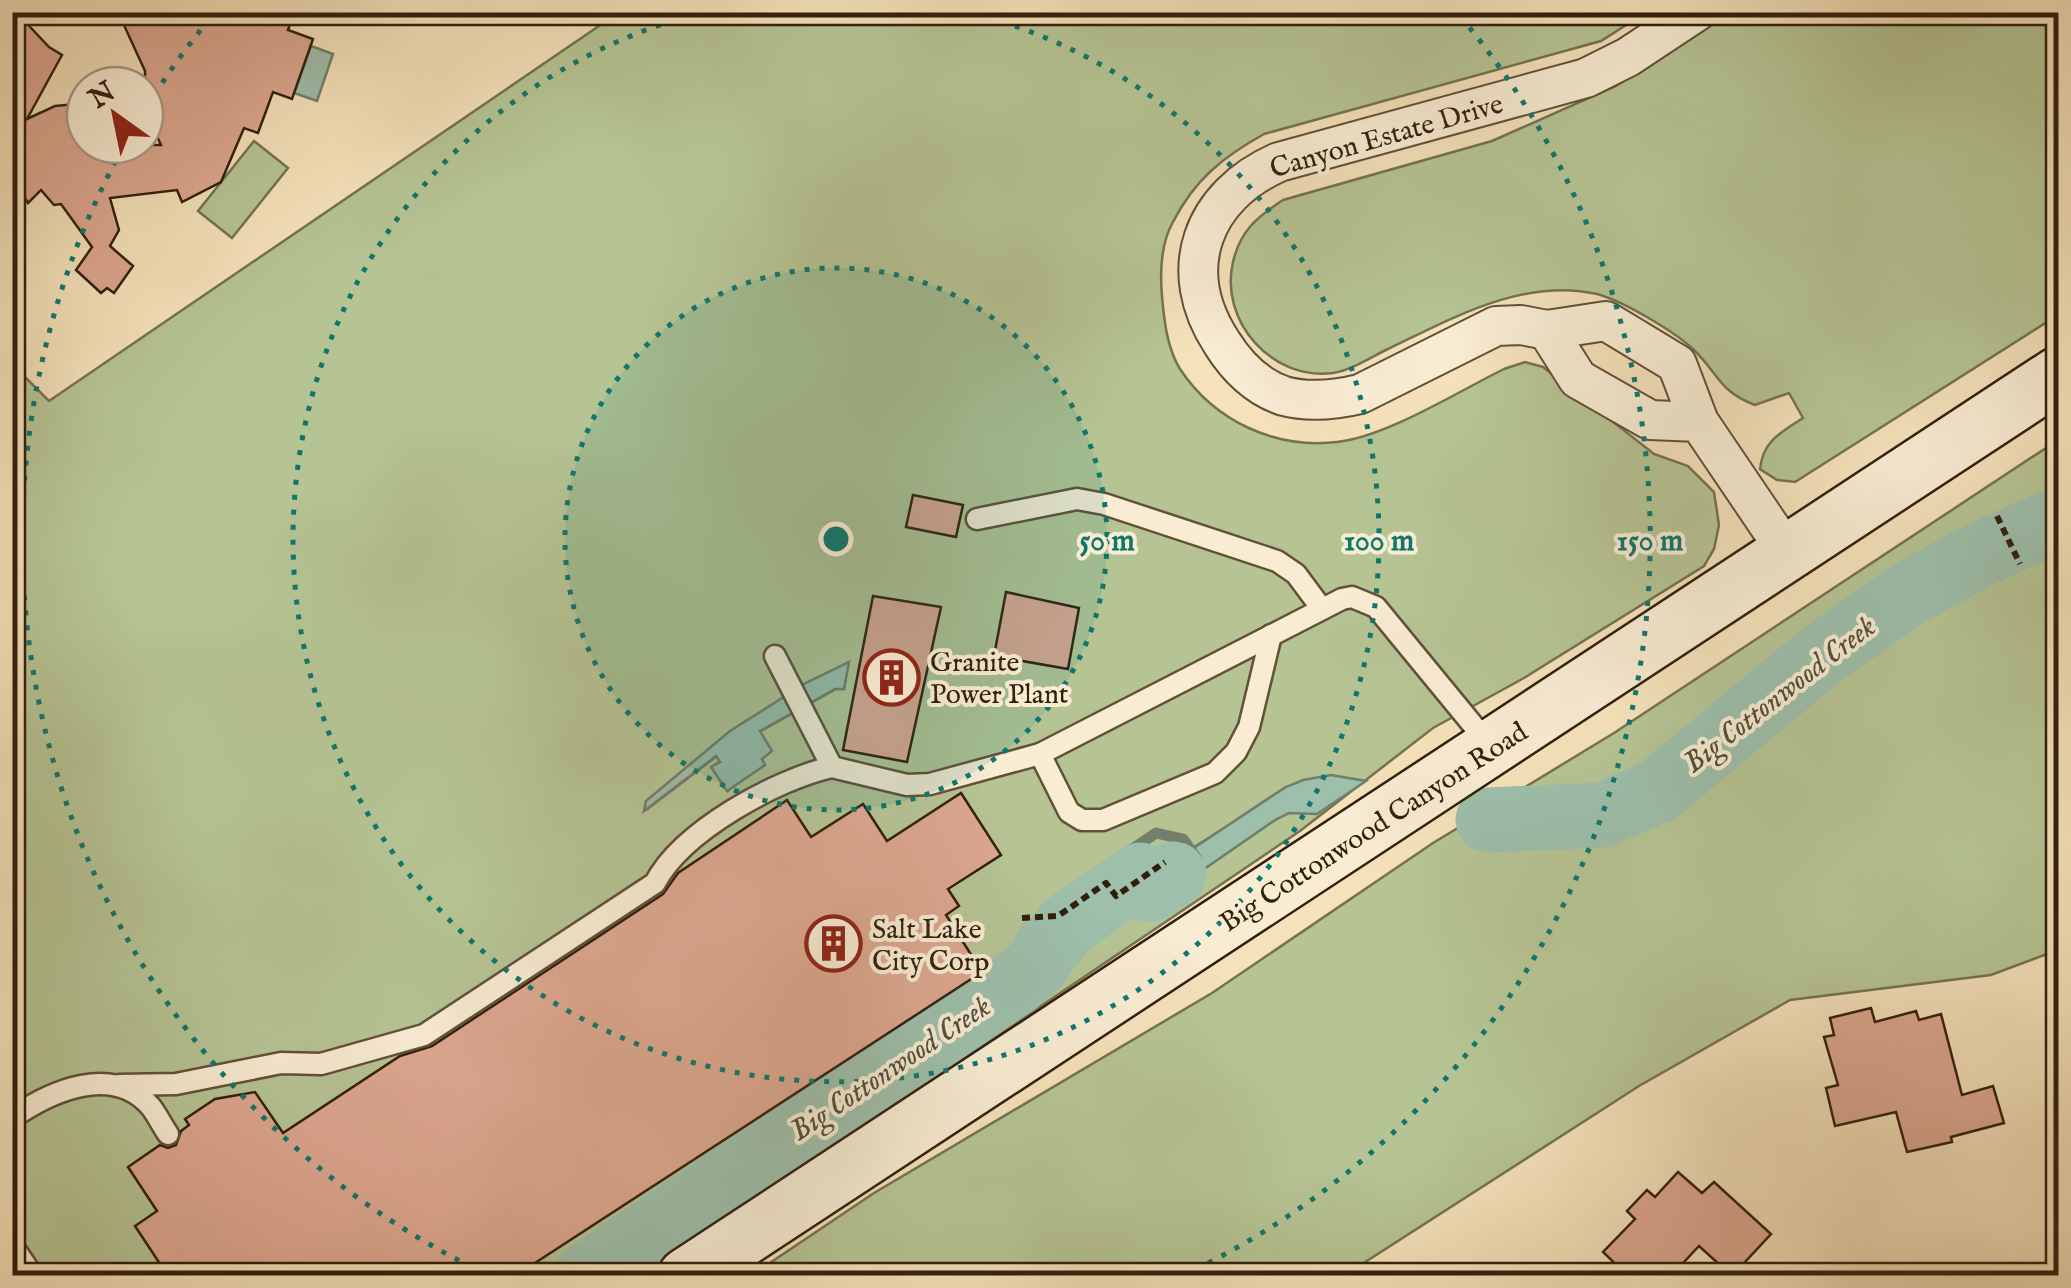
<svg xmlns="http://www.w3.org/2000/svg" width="2071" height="1288" font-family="'IM FELL English',serif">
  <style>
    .green { fill: #b6c494; stroke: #747251; stroke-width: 2.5; fill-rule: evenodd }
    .water { fill: #9dbfab; stroke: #727f6c; stroke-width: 2.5 }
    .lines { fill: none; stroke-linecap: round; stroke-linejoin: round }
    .stream { stroke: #727f6c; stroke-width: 11 }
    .river { stroke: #9dbfab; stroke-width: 65 }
    .building { fill: #dca790; stroke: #311f0e; stroke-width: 2.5 }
    .service-casing { stroke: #625039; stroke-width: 25 }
    .minor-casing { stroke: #625039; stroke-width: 42 }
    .secondary-casing { stroke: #311f0e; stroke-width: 60 }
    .path { stroke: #311f0e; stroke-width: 6; stroke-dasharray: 8 5; stroke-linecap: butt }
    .service { stroke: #f8ecd3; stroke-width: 20 }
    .minor { stroke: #f8ecd3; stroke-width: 38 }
    .secondary { stroke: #f8ecd3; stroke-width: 55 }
    .ring { fill: none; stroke: #0f766e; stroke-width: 5; stroke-dasharray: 5 10 }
    .labels { text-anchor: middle; stroke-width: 8; stroke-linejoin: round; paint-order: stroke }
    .street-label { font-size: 28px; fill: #311f0e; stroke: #f8ecd3 }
    .poi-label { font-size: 28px; fill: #311f0e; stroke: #f8ecd3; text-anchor: start }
    .water-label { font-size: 30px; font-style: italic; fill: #514f3d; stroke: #f8ecd3 }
    .centre { fill: #0f766e; stroke: #f8ecd3; stroke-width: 5 }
    .ring-label { font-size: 30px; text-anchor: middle; font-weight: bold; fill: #0f766e; stroke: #f8ecd3; stroke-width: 8; stroke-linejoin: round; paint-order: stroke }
  </style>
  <rect width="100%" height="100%" fill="#f5e2bb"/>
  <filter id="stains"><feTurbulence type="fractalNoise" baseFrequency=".002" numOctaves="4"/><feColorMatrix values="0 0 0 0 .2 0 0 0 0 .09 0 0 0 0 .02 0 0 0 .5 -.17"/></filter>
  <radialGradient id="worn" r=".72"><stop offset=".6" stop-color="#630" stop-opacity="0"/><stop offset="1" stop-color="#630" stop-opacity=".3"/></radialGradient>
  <g class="green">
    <path d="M618,13H1645L1601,41L1264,134C1223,157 1195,179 1173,222C1161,243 1160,273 1162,296C1164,320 1167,348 1180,369C1215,422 1276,449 1337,442C1386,437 1459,391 1504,369L1525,362L1543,367L1654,454L1688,466L1714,492L1719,525L1714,549L1704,566L1524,678L1433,728L1300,831L643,1275H13L12,364L49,401ZM848,663L844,689H836L759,732L761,759L728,791L712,768L720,761L717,756L646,810L804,684ZM1286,787L1304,811L1289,813L1275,820L1146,909L1143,907L1121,922L1095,885C1168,875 1226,825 1286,787Z"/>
    <path d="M1731,13H2058V315L1795,482L1777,480L1760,469C1763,441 1780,433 1803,418L1789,393L1755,405C1719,391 1720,376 1695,351C1676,332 1623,301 1597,294C1524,277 1451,319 1388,349C1371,357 1352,370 1333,373C1272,381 1219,321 1233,262C1240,231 1257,217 1283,200L1492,141L1616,86Z"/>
    <polygon points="254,141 288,168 232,238 198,211"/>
    <polygon points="2058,440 2058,950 1991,975 1790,1000 1639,1086 1345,1275 752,1275 874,1193 1212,993 1433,843 1614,733"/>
  </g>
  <g class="water">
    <polygon points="311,46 333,54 317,101 294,93"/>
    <polygon points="849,662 844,689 835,689 760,731 772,751 762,759 765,765 727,791 711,767 720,762 716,756 644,811 646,801 730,731 804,684"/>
    <polygon points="1331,775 1366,781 1317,814 1289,813 1275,820 1145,910 1142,907 1121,923 1095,885 1112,874 1118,882 1159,854 1168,865 1286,787 1303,780"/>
  </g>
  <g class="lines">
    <g class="stream">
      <polyline points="1125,854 1156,833 1183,839 1197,859"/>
      <polyline points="1066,926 1090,879 1125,854 1140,875"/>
      <polyline points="1016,983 1126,907"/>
    </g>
    <g class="river">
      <polyline points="1488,820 1602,815 1658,791 1820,656 1905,596 1975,557 2058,519"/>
      <polyline points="585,1276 1016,983 1039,963 1047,945 1055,941 1068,924 1140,875 1150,890 1174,874"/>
    </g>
  </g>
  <g class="building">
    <polygon points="12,12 16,12 49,47 62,55 27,119 55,106 76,104 85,133 85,145 161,145 145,110 145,71 118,12 294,12 288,30 313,39 292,99 273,92 258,133 244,128 221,182 182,202 177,190 110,198 119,230 110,246 133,266 114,293 107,288 101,293 76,270 92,247 61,204 54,205 41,190 28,203 25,198 12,209"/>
    <polygon points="913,495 963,505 956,537 906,527"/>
    <polygon points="1006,592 1079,608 1068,669 994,656"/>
    <polygon points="873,596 941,607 907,762 843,750"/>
    <polygon points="961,793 1001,855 948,889 959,906 946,915 982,972 515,1276 168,1276 135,1226 157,1211 128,1167 160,1145 168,1148 176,1145 181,1131 189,1125 185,1119 215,1099 255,1092 283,1133 400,1056 432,1046 663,894 678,873 787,800 811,837 863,804 887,841"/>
    <polygon points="1871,1008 1875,1022 1916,1011 1919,1020 1941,1014 1962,1095 1993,1086 2004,1123 1951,1137 1952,1142 1907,1152 1896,1112 1835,1126 1826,1088 1838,1085 1824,1037 1834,1035 1830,1018"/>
    <polygon points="1678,1172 1702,1193 1714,1182 1771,1234 1732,1276 1699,1246 1671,1276 1628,1276 1603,1252 1635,1219 1627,1211 1647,1190 1655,1197"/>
  </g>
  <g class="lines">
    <defs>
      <g id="service">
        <polyline points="977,519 1077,499 1104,504 1277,561 1296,574 1322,609"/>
        <polyline points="775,656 832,767 907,785 930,784 1040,754 1342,599 1352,597 1376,607 1491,747"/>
        <polyline points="1040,754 1069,812 1082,820 1103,820 1215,773 1236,752 1249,727 1271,635"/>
        <path d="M119,1085L176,1084L281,1063L321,1064L424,1035L655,883C682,831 777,779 832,767"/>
        <path d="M12,1118C51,1091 113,1063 151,1107C157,1115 162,1125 168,1134"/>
        <polyline points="12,1245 33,1276"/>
      </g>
      <g id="minor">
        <path d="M1547,330L1521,325L1496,326L1360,394C1335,400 1310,403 1284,396C1257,387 1237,367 1222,343C1174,270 1202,196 1279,162L1586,78L1628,57L1696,12"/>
        <polyline points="1699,422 1650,420 1578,379 1547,330 1606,321 1677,364 1699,422 1789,555"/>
      </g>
      <polyline id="secondary" points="686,1276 2058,375"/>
    </defs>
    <use href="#service" class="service-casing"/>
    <use href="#minor" class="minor-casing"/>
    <use href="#secondary" class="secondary-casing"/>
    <g class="path">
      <polyline points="1997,516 2020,564"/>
      <polyline points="1022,918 1058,916 1106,883 1116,896 1165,862"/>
    </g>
    <use href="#service" class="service"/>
    <use href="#minor" class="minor"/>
    <use href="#secondary" class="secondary"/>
  </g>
  <circle cx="836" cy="539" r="271" fill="#0f766e" fill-opacity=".12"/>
  <g class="ring">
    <circle cx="836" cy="539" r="271"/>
    <path d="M972 13A543 543 0 1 1 700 13"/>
    <path d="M486 1274A814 814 0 0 1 121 151M146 108A814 814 0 0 1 212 16M1460 16A814 814 0 0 1 1186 1274"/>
  </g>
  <defs>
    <symbol id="building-ring" viewBox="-11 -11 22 22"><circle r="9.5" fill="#f8ecd3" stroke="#8f2418" stroke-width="1.5"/><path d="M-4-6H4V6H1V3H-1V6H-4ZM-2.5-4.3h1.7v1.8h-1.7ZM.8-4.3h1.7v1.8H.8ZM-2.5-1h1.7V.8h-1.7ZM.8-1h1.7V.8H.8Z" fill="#8f2418"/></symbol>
  </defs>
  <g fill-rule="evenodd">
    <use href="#building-ring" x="860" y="646" width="63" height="63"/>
    <use href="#building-ring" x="802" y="912" width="63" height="63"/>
  </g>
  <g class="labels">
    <g class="street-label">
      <text transform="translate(1386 135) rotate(-16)" y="10">Canyon Estate Drive</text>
      <text transform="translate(1373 826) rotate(-33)" y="10">Big Cottonwood Canyon Road</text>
    </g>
    <g class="poi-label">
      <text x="930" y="671">Granite<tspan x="930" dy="32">Power Plant</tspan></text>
      <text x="872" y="938">Salt Lake<tspan x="872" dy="32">City Corp</tspan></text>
    </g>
    <g class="water-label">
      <text transform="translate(1779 694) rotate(-38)" y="10">Big Cottonwood Creek</text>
      <text transform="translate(890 1068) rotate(-34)" y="10">Big Cottonwood Creek</text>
    </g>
  </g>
  <circle cx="836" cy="539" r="15" class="centre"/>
  <g class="ring-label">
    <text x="1107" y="550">50 m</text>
    <text x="1379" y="550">100 m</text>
    <text x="1650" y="550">150 m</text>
  </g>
  <rect width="2071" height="1288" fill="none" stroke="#f5e2bb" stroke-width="50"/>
  <rect x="15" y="15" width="2041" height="1258" fill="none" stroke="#311f0e" stroke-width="5"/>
  <rect x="25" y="25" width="2021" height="1238" fill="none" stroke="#311f0e" stroke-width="2.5"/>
  <g transform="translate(115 115) rotate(327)"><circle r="48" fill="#f8ecd3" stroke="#a89a84" stroke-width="2.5"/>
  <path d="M0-8L18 38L0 25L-18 38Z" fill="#8f2418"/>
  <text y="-15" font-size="28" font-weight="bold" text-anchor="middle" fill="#311f0e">N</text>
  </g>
  <rect width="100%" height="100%" filter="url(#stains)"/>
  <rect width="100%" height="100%" fill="url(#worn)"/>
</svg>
